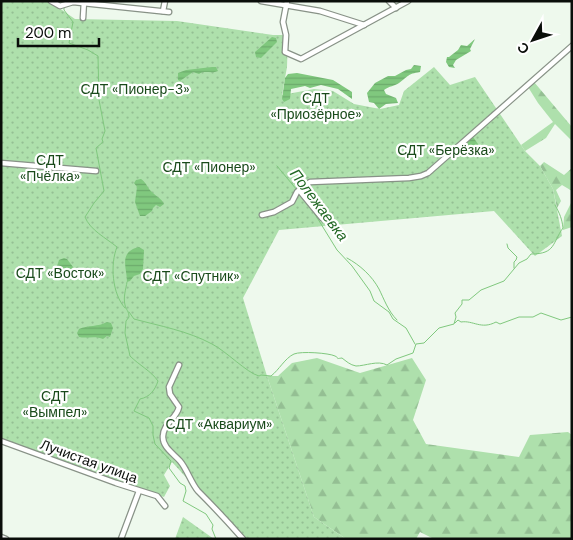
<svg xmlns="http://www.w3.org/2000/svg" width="573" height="540" font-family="'DM Sans',sans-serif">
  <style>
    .forest { fill: url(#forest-firs) }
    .garden { fill: url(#garden-dots) }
    .water { fill: url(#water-rules) }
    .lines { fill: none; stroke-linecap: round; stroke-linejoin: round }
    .stream { stroke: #80c87e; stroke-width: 1 }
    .minor-casing { stroke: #889287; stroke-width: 7 }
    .minor { stroke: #fff; stroke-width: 4.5 }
    .labels { text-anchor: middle; stroke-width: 4.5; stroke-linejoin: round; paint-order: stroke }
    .park-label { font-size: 14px; fill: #1a4b1b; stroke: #fff }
    .street-label { font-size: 14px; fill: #0a0e0a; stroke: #fff }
    .water-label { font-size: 15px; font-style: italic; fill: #216723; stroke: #fff }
  </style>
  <defs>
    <pattern id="forest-firs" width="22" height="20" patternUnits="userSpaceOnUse" patternTransform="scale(1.25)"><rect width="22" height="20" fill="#aee0ac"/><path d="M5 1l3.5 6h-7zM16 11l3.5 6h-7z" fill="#94bf93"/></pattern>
    <pattern id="garden-dots" width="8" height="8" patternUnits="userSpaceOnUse" patternTransform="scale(1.25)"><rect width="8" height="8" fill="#aee0ac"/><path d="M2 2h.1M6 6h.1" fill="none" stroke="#94bf93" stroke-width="1.8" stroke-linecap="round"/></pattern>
    <pattern id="water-rules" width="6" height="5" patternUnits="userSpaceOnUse" patternTransform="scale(1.25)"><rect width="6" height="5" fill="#80c87e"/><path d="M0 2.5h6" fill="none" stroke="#6dab6c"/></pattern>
  </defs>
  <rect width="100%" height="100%" fill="#eef9ed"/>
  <g class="forest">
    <polygon points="534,82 572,127 572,141 555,124 546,138 525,151 521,145 553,122 538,103 528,87"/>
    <polygon points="544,162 564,175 572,168 572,191 562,185 556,190 561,201 557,208 553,189 540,166"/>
    <polygon points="572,201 572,227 563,230 564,217"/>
    <polygon points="317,358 360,373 412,358 426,380 413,420 426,444 519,457 530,435 568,432 572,435 572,539 434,539 420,532 416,539 346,539 314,517 267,376 278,376 292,363"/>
  </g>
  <g class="garden">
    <polygon points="1,1 49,1 75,19 177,21 273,35 288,35 287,67 282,95 314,89 333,91 354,104 380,109 399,105 404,91 434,67 450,85 475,77 525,151 540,166 553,189 562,236 535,256 494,211 279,230 243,298 267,376 314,517 346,539 242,539 172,462 164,475 170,486 164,497 1,441"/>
    <polygon points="183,517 214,539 175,539"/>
  </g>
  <g class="water">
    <polygon points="272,37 276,38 277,42 261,58 256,57 255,52"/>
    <polygon points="475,39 470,49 471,51 456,60 453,65 455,68 449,67 446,62 447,57 449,57 458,50 461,45 467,46"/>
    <path d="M414,65L421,66L420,72C407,74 409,76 399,83C395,86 389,86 384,90L386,94L396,98L398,103L386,104L379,109L374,103L369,102L367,93L375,83L388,76H395L406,70L411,69Z"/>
    <path d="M212,67H216L218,71C212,74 204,70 199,74L193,72L180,81L178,80V73L186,70Z"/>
    <polygon points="297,73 333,80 352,92 352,99 338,89 321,85 310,88 305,86 291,89 290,99 284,102 282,99 285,78 288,74"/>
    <polygon points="473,137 478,144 467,154 462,147"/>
    <path d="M141,179C147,183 147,188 152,192C157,197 161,198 164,204L160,207L156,205L153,208L152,211L145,216H140L135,202L137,187L134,183L136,180Z"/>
    <path d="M139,247L144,250L143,269L140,274L134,276L130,281L127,282C127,268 118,252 139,247Z"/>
    <polygon points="64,258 67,259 73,267 70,272 64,275 61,274 57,266 59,260"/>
    <path d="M107,322L111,323L113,328L110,337L107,336L103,339C95,335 87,339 79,337L77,333L79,329C88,325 98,327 107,322Z"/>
  </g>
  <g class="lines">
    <g class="stream">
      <path d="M64,7V10L73,22L69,43L88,50L98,56L99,100L105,131L102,139L103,142L96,148L104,191L94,203L85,217C90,230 106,238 117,247C110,264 112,294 125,308"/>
      <polyline points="277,166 297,190"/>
      <polyline points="313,211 337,250 352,266 370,291 374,301 389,312 393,319 406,328 415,344"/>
      <polyline points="507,244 508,248 517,257 516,260 514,262 514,268"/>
      <path d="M347,258C360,265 372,276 379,289C384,299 388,311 397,320"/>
      <path d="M127,282C126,289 123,297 125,305C126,310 129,311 129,317L126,321L125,333L130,356C139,365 151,371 158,381C155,390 150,397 140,399L134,411L149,418L153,426V435L155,444L171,461L169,468L180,483L185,486L186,491L183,501L206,514L213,525L212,529L216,539"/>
      <path d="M129,312L134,319C160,326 188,331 212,344C226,351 247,373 259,376L261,375L271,376C279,370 285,358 294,354C301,351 329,353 335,356C341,359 334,359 342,358C346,361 350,365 356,366C365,366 378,360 387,365L396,359L413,353L416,344L424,343L439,328L454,324L456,317L455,313L462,304V300H469L481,290L504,281L519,263L527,259L531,254C556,254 552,243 563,228C562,219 560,214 555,205"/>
      <path d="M455,323L458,320L461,322C473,320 481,330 496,322L500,324L519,317H533L541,313L561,320L572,317"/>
    </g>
    <defs>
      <g id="minor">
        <polyline points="51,1 60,6 73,2 169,12"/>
        <polyline points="261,1 320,11 364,25"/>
        <polyline points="287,1 283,22 286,35 285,52 301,59 408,1"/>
        <polyline points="389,1 396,8"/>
        <polyline points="163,11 165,1"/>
        <polyline points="83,18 84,1"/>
        <polyline points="1,163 96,171"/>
        <polyline points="299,190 322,218"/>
        <polyline points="262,215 274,212 292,202 297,192 310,182 409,178 421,176 428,173 572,46"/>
        <path d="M179,365L169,387L170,394L179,407C177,418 163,424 163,436C162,447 174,454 180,461C187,469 191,483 198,491C213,506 228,522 243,539"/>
        <polyline points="1,441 116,483 157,496 165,506"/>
        <polyline points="1,537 6,539"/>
        <polyline points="121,539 139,491"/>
      </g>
    </defs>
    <use href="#minor" class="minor-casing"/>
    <use href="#minor" class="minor"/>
  </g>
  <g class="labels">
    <g class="park-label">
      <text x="135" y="94">СДТ «Пионер-3»</text>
      <text x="316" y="103">СДТ<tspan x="316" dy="16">«Приозёрное»</tspan></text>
      <text x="446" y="155">СДТ «Берёзка»</text>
      <text x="50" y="165">СДТ<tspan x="50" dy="16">«Пчёлка»</tspan></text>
      <text x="209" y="172">СДТ «Пионер»</text>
      <text x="60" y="278">СДТ «Восток»</text>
      <text x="191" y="281">СДТ «Спутник»</text>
      <text x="55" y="401">СДТ<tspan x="55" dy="16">«Вымпел»</tspan></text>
      <text x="219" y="429">СДТ «Аквариум»</text>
    </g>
    <g class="street-label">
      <text transform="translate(89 461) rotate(20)" y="5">Лучистая улица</text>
    </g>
    <g class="water-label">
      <text transform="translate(319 205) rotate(53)" y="5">Полежаевка</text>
    </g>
  </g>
  <rect width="573" height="540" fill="none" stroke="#0a0e0a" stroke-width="5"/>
  <g transform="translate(533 40) rotate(230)" stroke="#ffffff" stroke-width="4" paint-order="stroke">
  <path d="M0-4L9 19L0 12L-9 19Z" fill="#0a0e0a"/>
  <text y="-8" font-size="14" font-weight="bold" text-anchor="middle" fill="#0a0e0a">С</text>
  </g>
  <path d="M18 38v8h81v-8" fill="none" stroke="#0a0e0a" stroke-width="2.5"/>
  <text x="25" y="38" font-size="15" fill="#0a0e0a" stroke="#ffffff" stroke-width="4" paint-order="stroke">200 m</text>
</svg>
